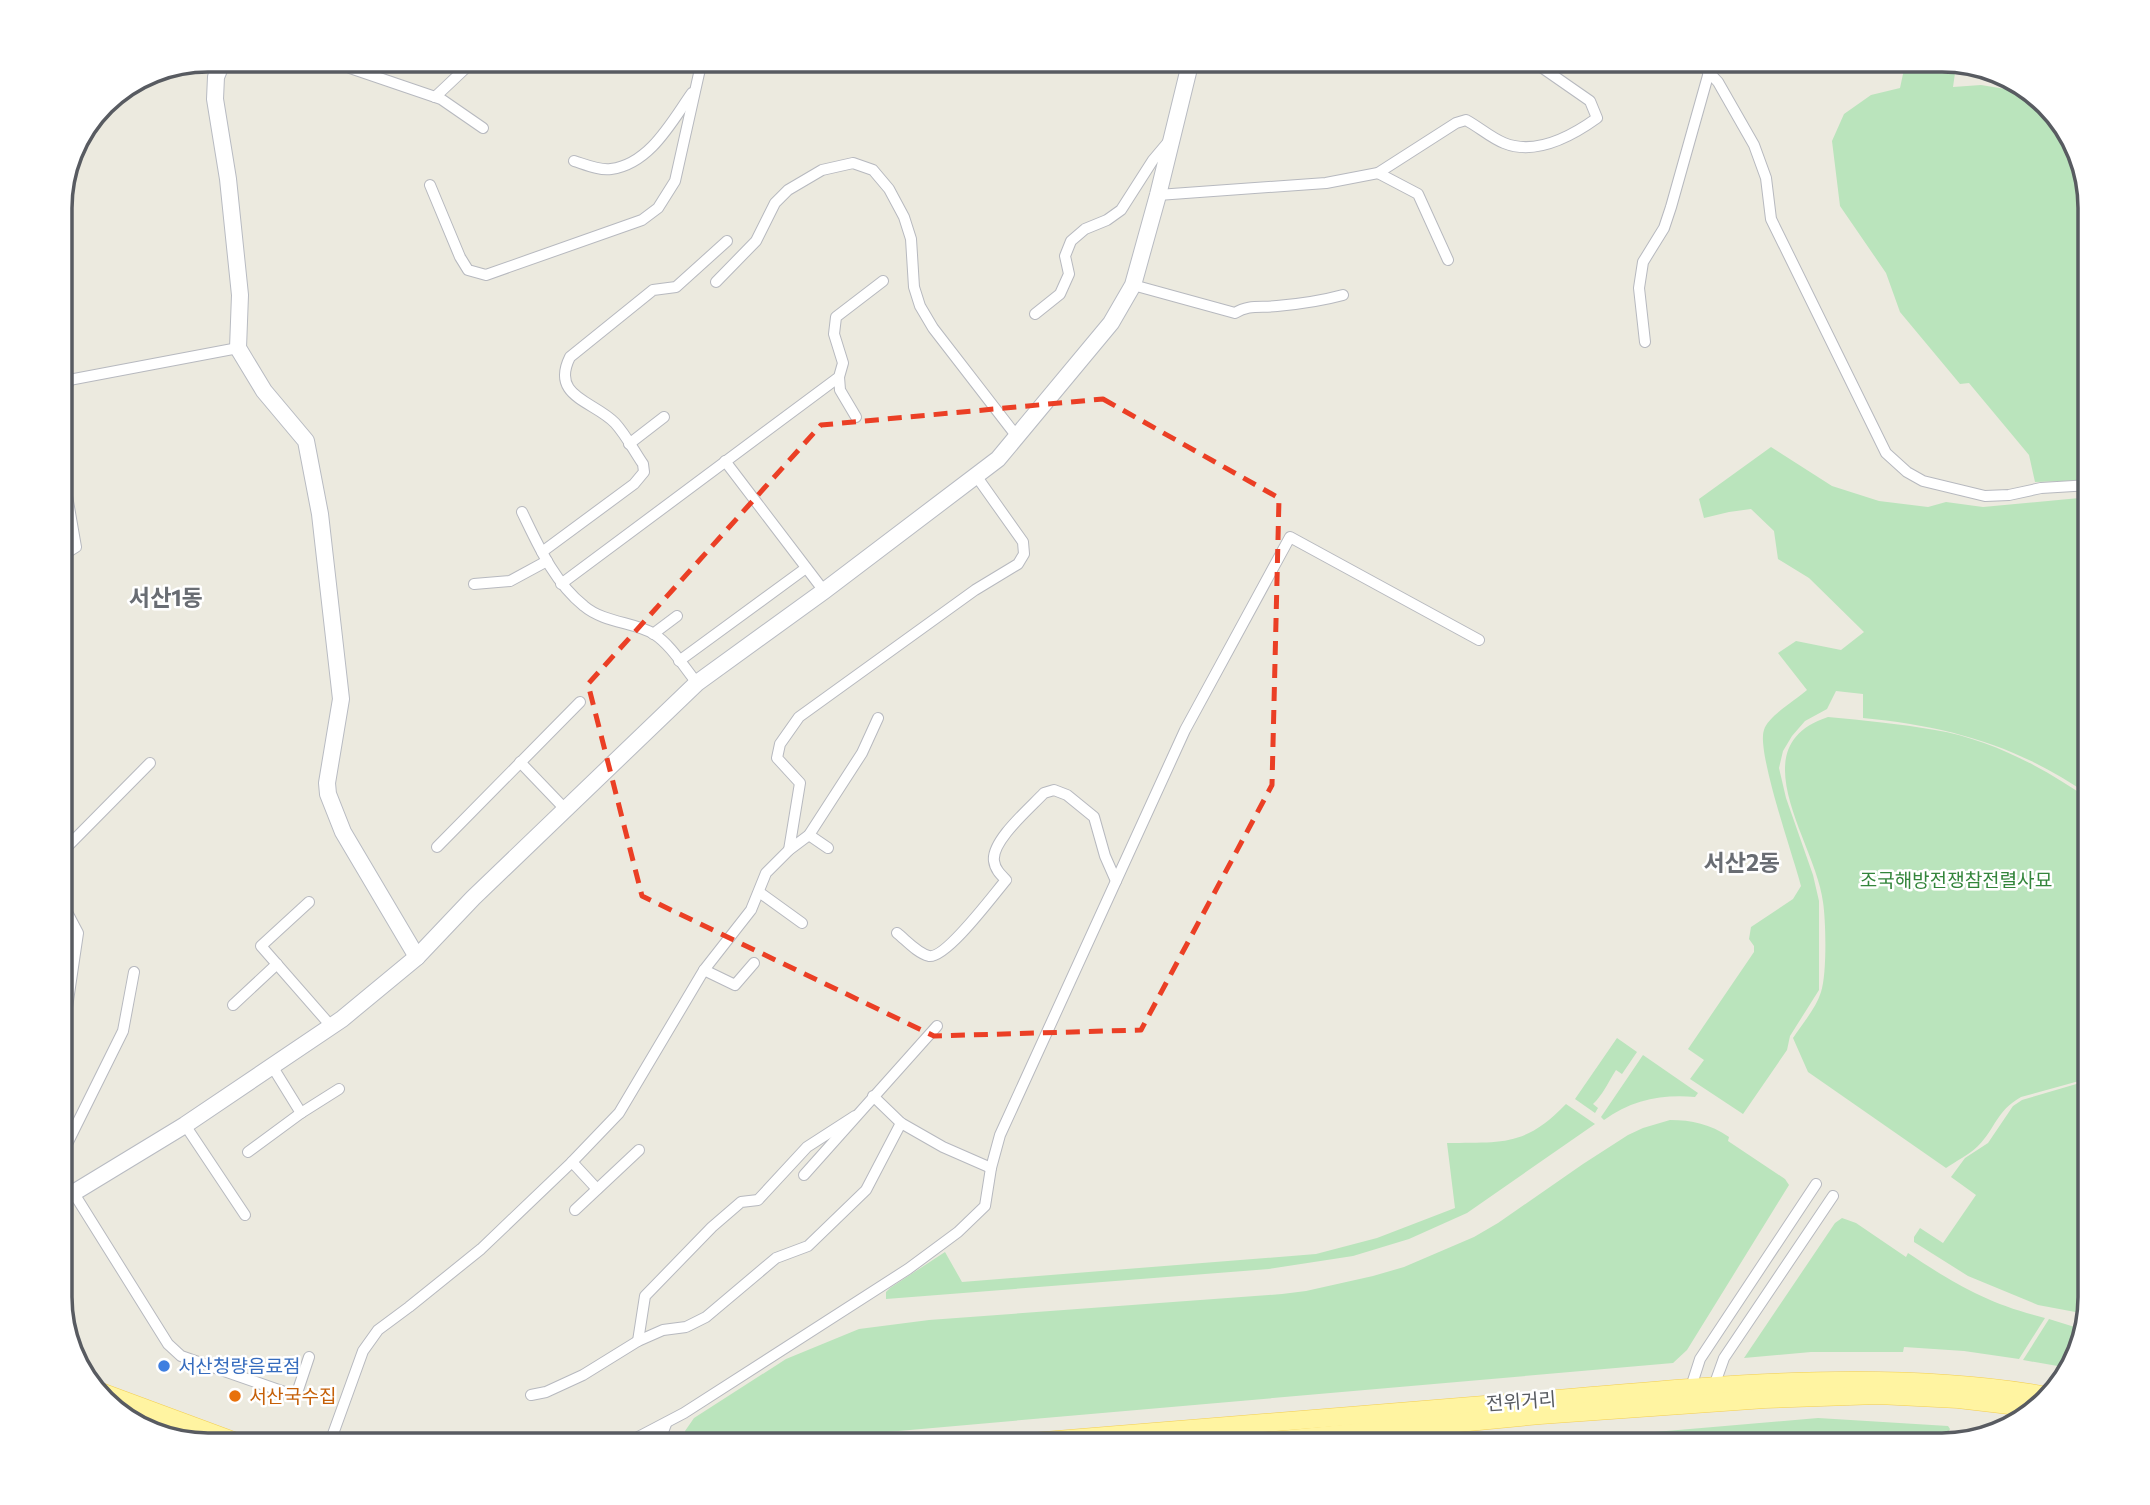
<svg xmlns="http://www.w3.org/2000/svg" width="2150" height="1505" font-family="Commissioner,'Noto Sans KR',sans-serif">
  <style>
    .green { fill: #bae4bc }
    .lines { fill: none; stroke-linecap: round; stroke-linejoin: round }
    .street-casing { stroke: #b7b9bf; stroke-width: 12 }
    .secondary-casing { stroke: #b8bbc2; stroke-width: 18 }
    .primary-casing { stroke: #f3ce51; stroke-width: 19 }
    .street { stroke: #fff; stroke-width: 10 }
    .secondary { stroke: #fff; stroke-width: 16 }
    .primary { stroke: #fff4a1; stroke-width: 18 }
    .marked { fill: none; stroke: #eb3f25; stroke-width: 5; stroke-dasharray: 14 9; stroke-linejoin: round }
    .shop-dot { fill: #3f7fe0; stroke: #fff; stroke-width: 2.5 }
    .food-dot { fill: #e8710a; stroke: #fff; stroke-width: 2.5 }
    .labels { text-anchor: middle; stroke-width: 5; stroke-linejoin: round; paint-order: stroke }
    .park-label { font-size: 19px; fill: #33853b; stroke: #fff }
    .shop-label { font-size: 19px; fill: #366cbe; stroke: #fff; text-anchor: start }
    .food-label { font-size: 19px; fill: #c56008; stroke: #fff; text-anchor: start }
    .street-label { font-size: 19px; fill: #585b61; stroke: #fff }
    .quarter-label { font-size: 23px; font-weight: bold; fill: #696d73; stroke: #fff }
    .rim { fill: none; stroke: #585b61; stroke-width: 3.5 }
  </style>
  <rect width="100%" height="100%" fill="#eceadf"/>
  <g class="green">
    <polygon points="1906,60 1942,60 2002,78 1955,73 1953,87 1981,85 2024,92 2028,89 2075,142 2090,207 2090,480 2035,482 2029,455 1969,383 1960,384 1900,312 1886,273 1840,206 1832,141 1844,114 1871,95 1900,88"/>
    <path d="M1771,447L1832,486L1879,501L1928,507L1946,502L1983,507L2090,497V796C2020,746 1948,726 1863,718V694L1836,691L1827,709L1805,721L1792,736L1783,751L1779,768L1786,798L1813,875L1819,901V990L1790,1036L1787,1050L1743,1114L1690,1079L1704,1060L1688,1049L1754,952V946L1749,939L1751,927L1793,899L1801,886C1794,858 1756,751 1764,730C1768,716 1796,700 1807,690L1778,653L1796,641L1841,650L1864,632L1809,578L1778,559L1774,531L1751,509L1729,512L1704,518L1699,499Z"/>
    <path d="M1828,717C1863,720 1900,724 1935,730C1990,739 2045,768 2090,800V1078L2021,1097C1996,1111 1996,1128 1978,1146C1969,1155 1956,1161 1946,1168L1808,1072L1793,1038C1803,1023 1816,1008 1821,992C1827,974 1826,922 1823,902C1816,843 1738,746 1828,717Z"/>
    <path d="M1617,1038L1637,1052L1622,1074L1616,1070C1609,1081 1602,1096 1593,1104L1598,1108L1595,1113L1575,1099Z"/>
    <path d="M1643,1055L1698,1093L1695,1097C1663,1094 1631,1100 1604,1120L1601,1117Z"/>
    <polygon points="2090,1080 2090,1297 2086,1314 2038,1305 1968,1276 1914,1242 1914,1237 1920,1228 1943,1243 1976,1195 1951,1177 1965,1158 1988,1143 2013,1106 2022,1100"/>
    <path d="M1566,1104L1595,1124L1467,1213L1409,1239L1353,1256L1269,1269L886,1299V1292L890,1288L945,1252L962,1282L1316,1254L1377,1238L1455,1208L1447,1143C1502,1142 1525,1147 1566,1104Z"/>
    <path d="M1670,1120C1692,1120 1710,1124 1729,1137L1728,1141L1785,1179L1789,1185L1687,1350L1673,1363L738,1445H684L685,1431L694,1418L786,1359L859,1329L929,1320L1282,1294L1306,1291L1373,1276L1404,1267L1474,1237L1498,1223L1583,1164L1628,1135L1643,1128Z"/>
    <path d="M1842,1218L1856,1223L1906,1257L1908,1253C1956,1285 1989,1304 2045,1318L2019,1359L1964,1351L1904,1347L1903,1352H1811L1744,1358L1835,1223Z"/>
    <polygon points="2049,1319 2081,1329 2069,1368 2023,1360"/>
    <polygon points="1818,1418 1948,1426 1950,1429 1942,1445 1861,1441 1860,1445 1503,1445"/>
  </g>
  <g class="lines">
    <defs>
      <g id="street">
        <polyline points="339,60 350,68 441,99 483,128"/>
        <polyline points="1686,60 1704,67 1718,82 1754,145 1766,178 1771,219 1886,453 1907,472 1923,481 1985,496 2009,495 2041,488 2090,485"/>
        <polyline points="435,97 470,64"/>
        <path d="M574,161C584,164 600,171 611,169C650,164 672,121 692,93"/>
        <polyline points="1378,173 1418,194 1448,260"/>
        <polyline points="430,185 460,257 468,270 486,275 642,220 658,208 675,181 702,60"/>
        <path d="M1158,195L1326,183L1378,173L1456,123L1466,120C1479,127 1491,138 1504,143C1536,156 1572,136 1597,118L1590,101L1531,60"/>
        <polyline points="716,282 756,241 775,203 788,190 822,170 853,163 873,170 889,189 904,217 911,239 914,287 920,306 933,328 1018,438"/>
        <path d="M1133,285L1235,313C1249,304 1261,308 1277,306C1300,304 1321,301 1343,295"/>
        <polyline points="1035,314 1060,294 1069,274 1065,256 1071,241 1085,229 1107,220 1121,210 1153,160 1169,141"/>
        <polyline points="1645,342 1639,288 1643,262 1664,228 1671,207 1709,72"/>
        <polyline points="60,375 69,380 238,348"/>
        <polyline points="839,377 840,390 856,417"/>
        <polyline points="60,410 69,380"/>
        <polyline points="629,444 664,417"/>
        <polyline points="60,456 76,547 60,557"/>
        <polyline points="725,461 824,591"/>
        <path d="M522,512C538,545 554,582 584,606C604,623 635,622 654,634C671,645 684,667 697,683"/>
        <path d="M542,552L634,484L644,472L643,464C634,451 626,435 615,423C594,401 550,397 570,357L653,290L676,287L727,241"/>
        <polyline points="474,584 510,581 547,561"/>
        <polyline points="561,584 839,377 843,363 834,334 836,317 883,281"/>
        <polyline points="653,634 677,616"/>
        <polyline points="679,661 806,568"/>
        <polyline points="520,762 566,810"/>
        <polyline points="809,835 828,848"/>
        <polyline points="437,847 580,702"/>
        <polyline points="789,850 800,783 777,758 780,744 799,717 975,590 1018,564 1024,554 1023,542 977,477"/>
        <polyline points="60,854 150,763"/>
        <polyline points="759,892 802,923"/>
        <polyline points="309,902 261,946 331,1026"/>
        <path d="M897,933C906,940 917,953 929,956C946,959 994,894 1006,880C1000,874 995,869 994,861C991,841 1030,808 1044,793L1054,790L1067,795L1094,817L1105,856L1116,881"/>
        <polyline points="704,970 735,985 754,963"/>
        <polyline points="233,1005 277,964"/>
        <polyline points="60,1030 66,1014 78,933 68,914"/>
        <polyline points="272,1066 301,1113"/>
        <polyline points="873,1096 901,1123 943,1147 991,1168"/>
        <polyline points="185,1125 245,1215"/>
        <polyline points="248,1152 301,1113 339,1089"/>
        <polyline points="60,1158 123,1031 134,972"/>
        <polyline points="572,1162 597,1189"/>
        <polyline points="804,1175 937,1026"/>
        <polyline points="73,1192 168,1344 181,1356 296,1396 309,1357"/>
        <polyline points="575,1210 639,1150"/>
        <polyline points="638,1341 645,1296 712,1227 741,1202 758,1200 807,1147 855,1116"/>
        <polyline points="1714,1386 1724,1358 1833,1196"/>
        <polyline points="1691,1387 1700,1359 1816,1184"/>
        <polyline points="531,1395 546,1392 583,1375 638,1341 663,1330 686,1327 706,1317 776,1258 808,1246 866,1190 901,1123"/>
        <polyline points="329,1445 363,1351 378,1330 409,1307 481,1249 572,1162 619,1113 704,970 751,910 766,873 789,850 809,835 862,753 878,718"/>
        <polyline points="623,1445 684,1413 908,1269 958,1232 985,1206 991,1168 1000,1135 1185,730 1290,537 1479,640"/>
        <polyline points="658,1445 666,1424"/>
      </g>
      <g id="secondary">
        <polyline points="223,60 216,77 215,99 228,179 240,295 238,348 264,391 306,441 320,514 341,699 327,783 328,794 343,832 417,957"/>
        <polyline points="60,1201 185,1125 342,1019 417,957 473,898 697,683 824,591 998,459 1111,323 1133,285 1158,195 1191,60"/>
      </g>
      <g id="primary">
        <polyline points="98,1391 244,1445"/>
        <polyline points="123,1418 148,1427"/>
        <path d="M994,1445C1177,1429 1361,1415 1545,1400C1711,1386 1882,1367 2048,1396"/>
        <polyline points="1230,1445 1540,1415 1765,1399 1878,1395 1958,1399 2035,1408"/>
      </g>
    </defs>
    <use href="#street" class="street-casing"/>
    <use href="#secondary" class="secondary-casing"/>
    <use href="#primary" class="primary-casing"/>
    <use href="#street" class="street"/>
    <use href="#secondary" class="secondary"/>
    <use href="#primary" class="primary"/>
  </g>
  <path class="marked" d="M1103,399L1279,498L1272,785L1141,1030L934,1036L642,896L588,684L821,425Z"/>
  <circle class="shop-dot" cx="164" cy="1366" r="7"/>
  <circle class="food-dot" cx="235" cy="1396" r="7"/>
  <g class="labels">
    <g class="park-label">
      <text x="1956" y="887">조국해방전쟁참전렬사묘</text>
    </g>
    <g class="shop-label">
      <text x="178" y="1373">서산청량음료점</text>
    </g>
    <g class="food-label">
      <text x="249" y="1403">서산국수집</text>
    </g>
    <g class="street-label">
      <text transform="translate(1521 1401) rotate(-4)" y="7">전위거리</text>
    </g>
    <g class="quarter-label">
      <text x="166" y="606">서산1동</text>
      <text x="1742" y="871">서산2동</text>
    </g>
  </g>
  <path d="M0 0H2150V1505H0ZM208 72H1942A136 136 0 0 1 2078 208V1297A136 136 0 0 1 1942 1433H208A136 136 0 0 1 72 1297V208A136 136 0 0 1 208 72Z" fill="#fff" fill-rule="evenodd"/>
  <path class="rim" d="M208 72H1942A136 136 0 0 1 2078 208V1297A136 136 0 0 1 1942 1433H208A136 136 0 0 1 72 1297V208A136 136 0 0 1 208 72Z"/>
</svg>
